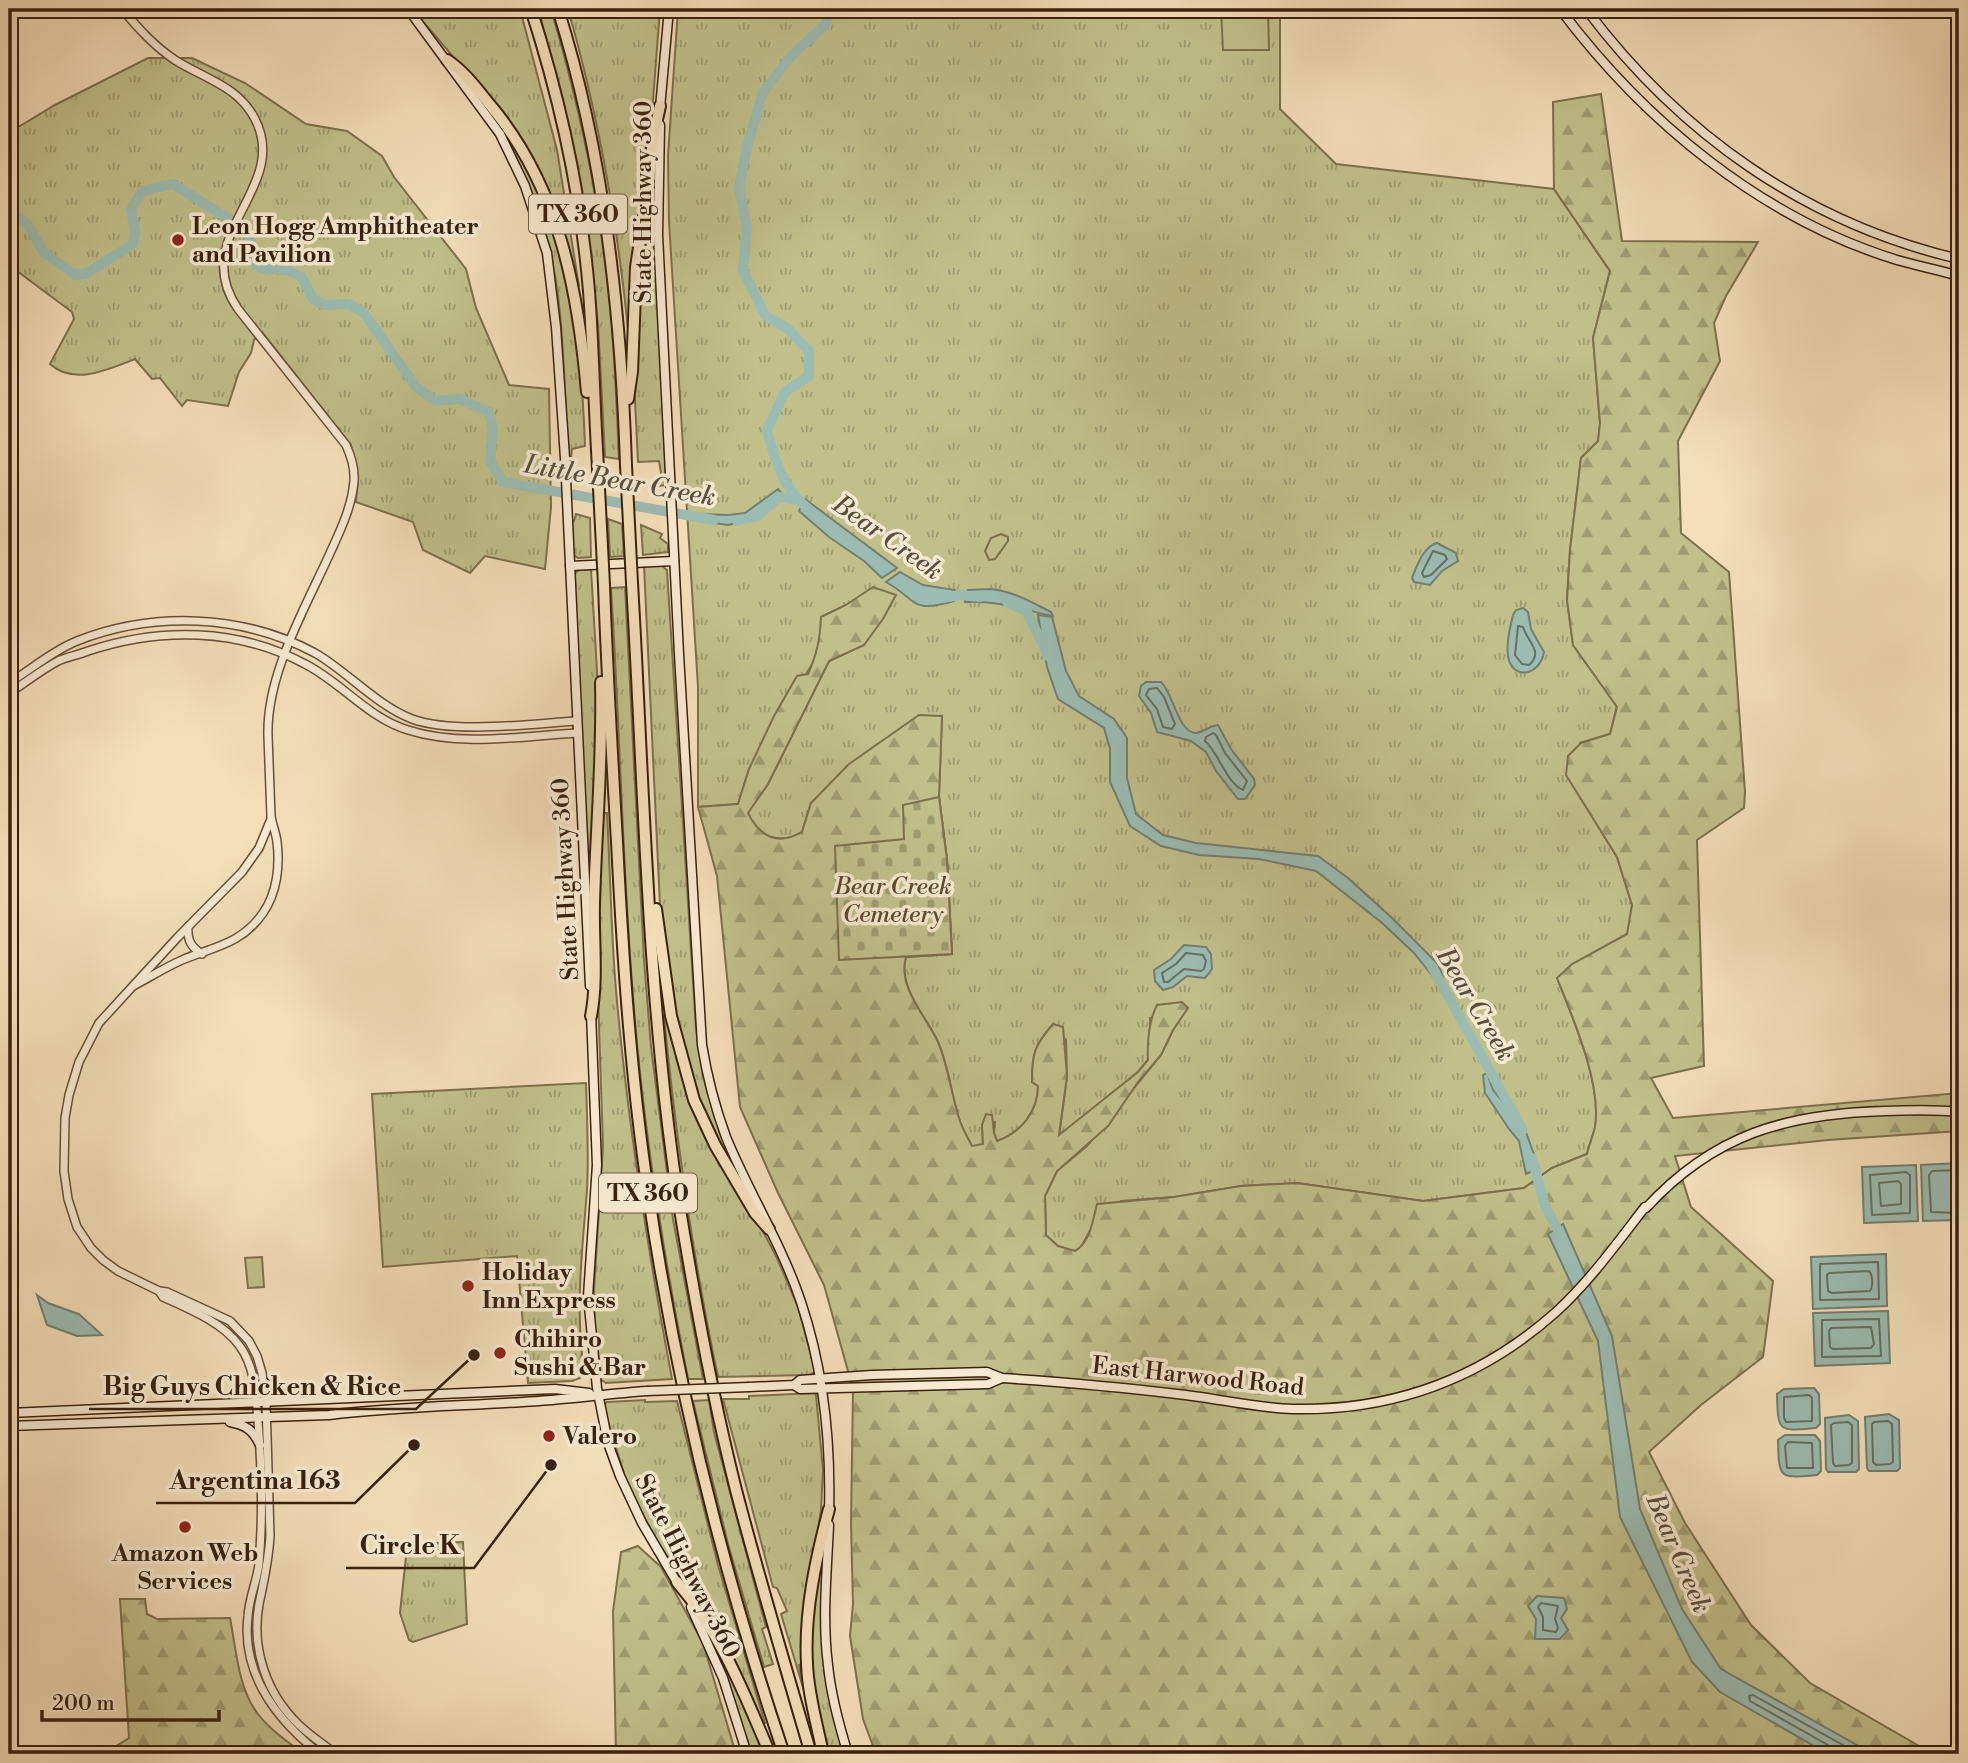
<svg xmlns="http://www.w3.org/2000/svg" width="1968" height="1763" font-family="'Libre Bodoni',serif">
  <style>
    .grass { fill: url(#grass-tufts); stroke: #7d704c; stroke-width: 2 }
    .forest { fill: url(#forest-firs); stroke: #7d704c; stroke-width: 2 }
    .cemetery { fill: url(#cemetery-stones); stroke: #7d704c; stroke-width: 2 }
    .garden { fill: #c1c08b; stroke: #7d704c; stroke-width: 2 }
    .water { fill: #9cbcb3; stroke: #747e71; stroke-width: 2 }
    .lines { fill: none; stroke-linecap: round; stroke-linejoin: round }
    .shore { stroke: #6a6e60; stroke-width: 2 }
    .river { stroke: #9cbcb3; stroke-width: 10 }
    .tertiary-casing { stroke: #685038; stroke-width: 10 }
    .secondary-casing { stroke: #39210d; stroke-width: 11 }
    .motorway-casing { stroke: #39210d; stroke-width: 14 }
    .tertiary { stroke: #f8ead2; stroke-width: 7 }
    .secondary { stroke: #f8ead2; stroke-width: 8 }
    .motorway { stroke: #f4dfb9; stroke-width: 10 }
    .secondary-bridge-casing { stroke: #39210d; stroke-width: 11; stroke-linecap: butt }
    .motorway-bridge-casing { stroke: #39210d; stroke-width: 14; stroke-linecap: butt }
    .secondary-bridge { stroke: #f8ead2; stroke-width: 8 }
    .motorway-bridge { stroke: #f4dfb9; stroke-width: 10 }
    .poi-dot { fill: #8f2418; stroke: #f8ead2; stroke-width: 2.5 }
    .labels { text-anchor: middle; stroke-width: 7; stroke-linejoin: round; paint-order: stroke }
    .shield { fill: #f8ead2; stroke: #725d48; stroke-width: 2 }
    .shield-label { font-size: 23px; font-weight: bold; fill: #39210d }
    .street-label { font-size: 24px; fill: #39210d; stroke: #f8ead2 }
    .poi-label { font-size: 24px; font-weight: bold; fill: #39210d; stroke: #f8ead2; text-anchor: start }
    .park-label { font-size: 24px; font-style: italic; fill: #5b492c; stroke: #f8ead2 }
    .water-label { font-size: 26px; font-style: italic; fill: #57503f; stroke: #f8ead2 }
    .leader { fill: none; stroke: #39210d; stroke-width: 2.5 }
    .callout-dot { fill: #39210d; stroke: #f8ead2; stroke-width: 2.5 }
    .callout-label { font-size: 26px; text-anchor: middle; font-weight: bold; fill: #39210d; stroke: #f8ead2; stroke-width: 7; stroke-linejoin: round; paint-order: stroke }
  </style>
  <defs>
    <pattern id="grass-tufts" width="24" height="20" patternUnits="userSpaceOnUse" patternTransform="scale(1.75)"><rect width="24" height="20" fill="#c1c08b"/><path d="M3 7l-1-3M5 7V3M7 7l1-3M15 17l-1-3M17 17v-4M19 17l1-3" fill="none" stroke="#9e9c70"/></pattern>
    <pattern id="forest-firs" width="22" height="20" patternUnits="userSpaceOnUse" patternTransform="scale(1.75)"><rect width="22" height="20" fill="#c1c08b"/><path d="M5 1l3.5 6h-7zM16 11l3.5 6h-7z" fill="#9e9c70"/></pattern>
    <pattern id="cemetery-stones" width="16" height="16" patternUnits="userSpaceOnUse" patternTransform="scale(1.75)"><rect width="16" height="16" fill="#c1c08b"/><path d="M2 7V4a2 2 0 0 1 4 0v3zM10 15v-3a2 2 0 0 1 4 0v3z" fill="#9e9c70"/></pattern>
  </defs>
  <rect width="100%" height="100%" fill="#f4dfb9"/>
  <filter id="stains"><feTurbulence type="fractalNoise" baseFrequency=".00286" numOctaves="4"/><feColorMatrix values="0 0 0 0 .2 0 0 0 0 .09 0 0 0 0 .02 0 0 0 .5 -.17"/></filter>
  <radialGradient id="worn" r=".72"><stop offset=".6" stop-color="#630" stop-opacity="0"/><stop offset="1" stop-color="#630" stop-opacity=".3"/></radialGradient>
  <g class="grass">
    <polygon points="412,9 520,9 557,150 579,286 576,287 558,217 488,97"/>
    <path d="M539,9H551L555,23C578,103 596,185 606,268C614,331 616,395 619,459L605,457L598,324L591,265Z"/>
    <path d="M568,9H660L648,166L631,328L628,329C617,220 598,114 568,9Z"/>
    <path d="M678,9H1280V109L1336,164L1554,189L1610,271L1593,338L1600,423L1598,441L1581,458L1570,550L1567,600L1573,645L1617,706L1610,734L1580,743L1596,823L1617,857L1632,905L1628,934L1557,978C1573,1019 1602,1084 1595,1127C1593,1136 1589,1145 1587,1154L1552,1168L1524,1188L1423,1201L1297,1183L1241,1186L1174,1197L1121,1201L1092,1227L1080,1249L1075,1252L1058,1246L1046,1236L1045,1196L1057,1171L1087,1146L1161,1055L1173,1030L1187,1008L1150,1018C1151,1033 1147,1046 1148,1060L1138,1072L1059,1136L1067,1076L1066,1040L1053,1025C1034,1046 1032,1054 1032,1082L1038,1086C1038,1111 1022,1132 997,1141L994,1133L995,1122L982,1125L983,1145L972,1147C968,1138 963,1130 960,1122C951,1095 949,1068 938,1042C926,1016 897,987 906,957L952,954L947,860L939,797L942,716L811,803L802,832C777,846 760,837 747,813L768,784L829,661L864,645L846,605L821,617L820,645L817,656L749,769L738,804L698,807V687L669,222L668,156Z"/>
    <path d="M148,58H192L245,83L306,124L347,131L382,156L394,177L466,269L476,308L509,385L549,389L551,507L545,569L485,556L470,573L423,550L413,522L356,502L358,479L351,445L262,332L254,340L251,353L239,372L228,406L187,400L182,406L160,378L152,379L135,359C109,369 74,386 50,364L74,319L72,312L9,265V125L20,126L55,105Z"/>
    <path d="M493,117C509,133 520,156 530,176C544,206 559,238 566,271C579,327 583,389 585,446L572,449L571,458H568C563,375 566,287 538,208C527,176 510,147 493,117Z"/>
    <polygon points="650,196 654,196 666,485 659,486 661,473 659,461 638,462 635,400 638,281"/>
    <polygon points="576,514 590,518 591,557 578,558 572,554 570,522 574,521"/>
    <polygon points="608,519 622,524 624,556 610,557"/>
    <polygon points="641,525 662,534 660,538 668,544 668,552 643,555"/>
    <polygon points="661,565 667,570 696,1029 705,1084 731,1159 730,1159 720,1142 717,1143 695,1093 676,1026 661,927 644,566"/>
    <polygon points="591,569 598,688 591,890 588,890 574,574 579,570"/>
    <path d="M625,587L644,960L651,1047L673,1219L703,1379H688C667,1272 649,1163 638,1054C623,900 621,744 611,588Z"/>
    <path d="M602,813H607C610,868 611,923 615,978C626,1113 647,1246 672,1379L606,1383L601,1380L595,1328L594,1290L603,1146L596,936Z"/>
    <path d="M668,1016L684,1081L777,1258L798,1307L814,1367V1373L809,1375L718,1377C693,1259 676,1137 664,1017Z"/>
    <path d="M586,1083C587,1119 589,1155 587,1190C582,1254 575,1307 584,1372L580,1378L572,1381L528,1383L517,1256L383,1267L372,1094Z"/>
    <polygon points="814,1393 816,1395 823,1470 821,1510 811,1576 803,1676 799,1664 804,1691 781,1614 787,1611 777,1588 773,1587 723,1399 749,1399 749,1396"/>
    <polygon points="645,1400 645,1402 677,1401 718,1565 765,1723 760,1725 715,1629 656,1539 641,1511 625,1477 603,1405 607,1402"/>
    <polygon points="709,1400 714,1432 766,1627 762,1629 773,1664 764,1667 728,1544 693,1401"/>
    <polygon points="463,1542 467,1624 413,1642 409,1640 400,1613 407,1547 411,1544"/>
    <path d="M820,1560L823,1561C821,1627 822,1690 844,1754H829L814,1695L809,1642Z"/>
    <polygon points="724,1659 766,1754 751,1754 720,1661"/>
  </g>
  <g class="forest">
    <path d="M1601,94L1622,241L1758,242L1726,296L1714,323L1720,361L1678,441L1681,533L1729,572L1745,792L1744,808L1697,840L1704,1066L1651,1078L1673,1118L1959,1093V1131L1828,1140L1675,1156L1691,1207L1773,1281L1763,1357L1701,1405L1649,1452L1685,1523L1751,1625L1810,1683L1933,1754H876L863,1719L850,1636L853,1604L851,1524L853,1389L824,1285L778,1193L740,1107L717,876L698,807L738,804L749,769L774,716L797,676L808,674C817,654 820,639 821,617L846,605L873,587L896,595L883,619L864,645L829,661L768,784L748,813C760,837 778,846 802,832L811,803L849,764L919,715L942,716L939,797L947,860L952,954L906,957C897,987 926,1016 938,1042C949,1068 951,1095 960,1121C963,1130 968,1138 972,1146L983,1144L982,1125L986,1114L992,1115L994,1133L997,1141C1022,1132 1038,1111 1038,1086L1032,1082C1032,1054 1034,1046 1053,1024L1063,1027L1067,1076L1059,1135L1138,1072L1148,1060C1147,1043 1149,1020 1157,1005L1182,1002L1188,1008L1173,1030L1161,1055L1138,1082L1108,1126L1057,1171L1045,1196L1046,1235L1058,1246L1075,1251C1090,1243 1093,1220 1097,1204L1174,1197L1241,1186L1297,1183L1423,1201L1524,1188L1552,1168L1587,1154C1589,1145 1593,1136 1595,1127C1602,1084 1573,1018 1557,978L1572,964L1627,934L1632,905L1617,857L1566,775L1568,756L1581,743L1610,734L1617,707L1573,645L1567,600L1570,550L1581,458L1598,441L1600,423L1593,338L1610,271L1554,189L1553,102Z"/>
    <polygon points="638,1546 661,1567 703,1643 736,1754 616,1754 613,1611 621,1552"/>
    <path d="M120,1599H145L147,1614L157,1619L230,1618C236,1648 238,1689 258,1714C270,1730 288,1742 304,1754H111L110,1750L129,1738Z"/>
  </g>
  <polygon class="cemetery" points="939,797 947,860 952,954 839,960 835,846 904,839 903,805"/>
  <g class="garden">
    <polygon points="1221,9 1268,9 1269,50 1223,50"/>
    <polygon points="1001,534 1008,537 1008,541 995,559 989,560 985,551 991,538"/>
    <polygon points="262,1257 264,1287 248,1288 245,1258"/>
  </g>
  <g class="water">
    <path d="M1062,9H1113C1101,15 1102,13 1090,13C1081,13 1075,18 1065,18Z"/>
    <polygon points="778,489 783,495 744,521 728,525 699,521 700,514 728,515 745,513"/>
    <polygon points="805,499 897,568 882,578 864,561 829,537 799,511"/>
    <path d="M1437,543L1456,553L1458,561L1442,571L1430,585L1414,582L1412,578C1417,565 1424,546 1437,543Z"/>
    <path d="M900,572L923,585L955,590L954,601C910,614 918,600 886,582Z"/>
    <path d="M990,589C1013,591 1031,602 1051,612L1053,616C1023,610 996,600 965,602L968,590Z"/>
    <path d="M1523,608L1528,612L1531,629L1544,652C1540,676 1512,681 1508,656C1506,643 1510,628 1513,615L1516,610Z"/>
    <polygon points="1038,615 1052,617 1066,671 1079,696 1114,719 1127,738 1127,778 1136,814 1163,835 1196,843 1318,856 1348,878 1390,916 1438,964 1443,977 1434,978 1414,953 1381,922 1316,871 1259,859 1199,855 1161,846 1130,826 1110,782 1110,749 1104,728 1058,699 1047,667"/>
    <path d="M1146,682H1161C1173,692 1178,733 1196,733C1203,732 1210,726 1218,725L1231,749L1254,779L1255,785L1245,799H1238L1216,771L1206,752L1191,741L1157,732L1151,713L1139,696L1141,686Z"/>
    <polygon points="1184,945 1206,947 1211,954 1212,969 1205,978 1187,976 1173,987 1163,990 1155,981 1154,970 1171,959"/>
    <polygon points="1487,1073 1493,1090 1524,1127 1539,1168 1526,1174 1519,1141 1509,1129 1485,1093 1483,1075"/>
    <polygon points="1959,1163 1959,1220 1923,1221 1921,1165"/>
    <polygon points="1916,1165 1918,1221 1864,1223 1862,1167"/>
    <polygon points="1563,1224 1612,1336 1640,1509 1682,1609 1721,1669 1873,1754 1831,1754 1816,1747 1720,1692 1692,1662 1620,1517 1598,1341 1548,1234"/>
    <polygon points="1886,1254 1887,1306 1813,1309 1811,1257"/>
    <polygon points="37,1295 48,1303 79,1314 102,1335 77,1336 47,1325"/>
    <polygon points="1888,1311 1890,1363 1815,1366 1813,1313"/>
    <path d="M1814,1388L1819,1394L1820,1424L1816,1428C1778,1431 1778,1433 1777,1394L1784,1389Z"/>
    <polygon points="1889,1414 1899,1420 1900,1468 1897,1471 1869,1471 1867,1468 1865,1417"/>
    <polygon points="1849,1415 1858,1421 1859,1469 1856,1472 1828,1472 1826,1469 1825,1418"/>
    <path d="M1785,1435H1815L1820,1441L1821,1471L1817,1475C1779,1478 1779,1480 1778,1440Z"/>
    <polygon points="1537,1596 1564,1598 1567,1609 1561,1618 1568,1630 1560,1639 1535,1639 1536,1619 1528,1606"/>
  </g>
  <g class="lines">
    <g class="shore">
      <polygon points="1433,551 1445,555 1447,559 1431,575 1424,577 1422,573"/>
      <path d="M1518,626L1523,627C1528,643 1544,652 1529,665L1522,664L1515,655Z"/>
      <polygon points="1157,688 1164,697 1175,724 1172,729 1163,727 1157,709 1146,695 1149,689"/>
      <path d="M1213,733L1216,735L1225,753L1247,781L1243,790C1228,785 1218,752 1205,741L1206,737Z"/>
      <polygon points="1186,953 1203,955 1206,961 1204,969 1201,971 1184,969 1168,982 1164,982 1162,973 1176,964"/>
      <polyline points="1959,1170 1932,1171 1929,1175 1931,1212 1959,1213"/>
      <polygon points="1906,1172 1910,1175 1910,1213 1872,1215 1870,1175"/>
      <polygon points="1898,1181 1901,1184 1901,1204 1881,1206 1879,1183"/>
      <polygon points="1878,1262 1879,1299 1820,1300 1820,1264"/>
      <path d="M1869,1271C1873,1275 1873,1287 1870,1291L1832,1293L1828,1291L1827,1275L1829,1273Z"/>
      <polygon points="1879,1319 1881,1356 1822,1357 1822,1320"/>
      <polygon points="1871,1327 1874,1344 1871,1348 1833,1349 1830,1347 1829,1331 1831,1328"/>
      <polygon points="1809,1395 1812,1398 1812,1421 1786,1422 1784,1418 1784,1397"/>
      <polygon points="1888,1421 1892,1424 1893,1462 1890,1464 1876,1465 1873,1462 1872,1424 1874,1422"/>
      <polygon points="1848,1422 1852,1425 1852,1463 1849,1465 1835,1466 1833,1463 1831,1425 1834,1423"/>
      <polygon points="1788,1442 1812,1443 1813,1468 1787,1468 1785,1446"/>
      <polygon points="1541,1603 1558,1606 1555,1619 1558,1628 1556,1632 1543,1630 1543,1617 1538,1607"/>
      <polyline points="1832,1754 1828,1745 1750,1701 1749,1696 1753,1695 1859,1754"/>
    </g>
    <g class="river">
      <polyline points="9,209 28,225 44,253 76,275 87,273 133,244 135,232 131,209 142,191 173,184 248,231 255,264 263,269 284,269 302,277 313,299 325,305 349,304 364,313 416,387 436,401 460,399 489,412 493,429 490,461 503,482 714,520"/>
      <path d="M812,512C784,490 775,463 767,430L785,392L809,376V351L788,329L765,315L743,270L747,228L739,188L747,147L763,92L792,55L824,26L832,9"/>
      <polyline points="737,521 758,516 779,497 796,500"/>
      <polyline points="942,598 960,595 981,597"/>
      <polyline points="1007,602 1027,612 1048,656"/>
      <polyline points="1432,967 1523,1130"/>
      <polyline points="1532,1158 1545,1206 1562,1238"/>
    </g>
    <defs>
      <g id="tertiary">
        <path d="M122,9C138,28 154,46 175,60C205,79 238,86 255,119C291,189 187,235 238,309L346,445C351,456 355,468 354,481C352,506 341,529 331,551C306,607 266,674 268,736C269,762 270,789 271,816C272,824 276,833 277,842C280,866 277,893 263,913C242,944 213,947 182,960C166,967 150,977 135,985"/>
        <path d="M9,683C32,669 52,651 77,641C153,611 243,614 315,653C348,672 376,705 412,719C454,734 530,724 576,721"/>
        <path d="M9,693C25,683 41,670 58,661C67,657 78,655 88,651C160,627 238,628 305,664C341,682 368,718 408,730C461,747 522,736 577,733"/>
        <path d="M271,819L259,848L242,872L177,938L99,1023L79,1062L69,1095L65,1118L64,1171L68,1199L77,1227L91,1248L103,1260L118,1271L159,1291L163,1297C189,1309 222,1322 239,1345C255,1366 256,1395 258,1421C262,1468 263,1516 259,1564C257,1581 249,1598 248,1616C241,1675 277,1720 320,1754"/>
        <path d="M188,927C187,940 191,947 202,954"/>
        <path d="M159,1291L167,1292L230,1321L249,1341L257,1356L262,1373L266,1403L270,1535C269,1559 264,1581 259,1604C251,1648 266,1693 298,1724C309,1735 323,1744 336,1754"/>
      </g>
      <g id="secondary">
        <polyline points="408,9 500,134 525,186 547,253 556,327 565,458 590,986"/>
        <path d="M1560,9C1644,121 1761,218 1897,260C1918,266 1939,270 1959,276"/>
        <path d="M1586,9C1680,134 1805,223 1959,259"/>
        <polyline points="660,108 669,9"/>
        <path d="M660,125L658,235L679,654L702,1045C707,1076 715,1107 726,1137C749,1193 782,1245 801,1302C824,1371 831,1441 829,1512"/>
        <polyline points="570,566 674,561"/>
        <polyline points="591,1013 597,1165 588,1296 597,1388 608,1443 620,1476 642,1523 679,1586"/>
        <polyline points="264,1382 273,1393 291,1399"/>
        <polyline points="794,1385 800,1389 988,1384 1002,1378"/>
        <path d="M749,1387L794,1385L800,1380L872,1375L987,1372L1002,1378C1061,1382 1119,1387 1177,1394C1215,1398 1256,1408 1293,1409C1394,1411 1481,1379 1556,1312C1590,1281 1617,1243 1645,1207L1646,1208C1714,1134 1786,1114 1884,1111C1908,1110 1935,1109 1959,1112"/>
        <polyline points="9,1413 555,1389 589,1393"/>
        <path d="M230,1422C246,1425 253,1430 260,1445"/>
        <path d="M9,1426L329,1415C393,1407 458,1406 523,1402C564,1400 605,1394 647,1391"/>
        <path d="M829,1525C827,1571 822,1619 828,1665C831,1696 839,1725 848,1754"/>
        <polyline points="691,1607 723,1678 747,1754"/>
      </g>
      <g id="motorway">
        <path d="M531,9C560,99 581,196 589,291C593,344 594,397 597,450"/>
        <path d="M558,9C604,156 621,311 626,465"/>
        <path d="M447,60C465,72 477,89 491,106C559,188 578,289 587,392"/>
        <polyline points="628,399 632,372 636,267 649,183 653,138 660,106"/>
        <path d="M632,583C644,786 647,990 677,1191C693,1291 711,1391 736,1490C759,1578 785,1666 811,1754"/>
        <path d="M604,585C607,671 612,756 617,842C623,961 631,1080 649,1198C677,1387 723,1573 784,1754"/>
        <polyline points="656,909 671,1016 694,1100 715,1145 755,1213 769,1229"/>
        <path d="M591,1016C598,980 593,940 594,903C596,830 603,756 601,682"/>
        <path d="M677,1582C721,1633 744,1693 770,1754"/>
        <path d="M823,1754C817,1724 808,1694 807,1664C804,1612 816,1558 829,1509"/>
      </g>
    </defs>
    <use href="#tertiary" class="tertiary-casing"/>
    <use href="#secondary" class="secondary-casing"/>
    <use href="#motorway" class="motorway-casing"/>
    <use href="#tertiary" class="tertiary"/>
    <use href="#secondary" class="secondary"/>
    <use href="#motorway" class="motorway"/>
    <defs>
      <polyline id="secondary-bridge" points="647,1391 749,1387"/>
      <g id="motorway-bridge">
        <polyline points="597,450 604,585"/>
        <polyline points="626,465 632,583"/>
      </g>
    </defs>
    <use href="#secondary-bridge" class="secondary-bridge-casing"/>
    <use href="#motorway-bridge" class="motorway-bridge-casing"/>
    <use href="#secondary-bridge" class="secondary-bridge"/>
    <use href="#motorway-bridge" class="motorway-bridge"/>
  </g>
  <g class="poi-dot">
    <circle cx="178" cy="240" r="7"/>
    <circle cx="468" cy="1286" r="7"/>
    <circle cx="500" cy="1353" r="7"/>
    <circle cx="549" cy="1436" r="7"/>
    <circle cx="185" cy="1527" r="7"/>
  </g>
  <g class="labels">
    <g class="shield">
      <rect x="529" y="194.5" width="98" height="39" rx="5"/>
      <rect x="599" y="1173.5" width="98" height="39" rx="5"/>
    </g>
    <g class="shield-label">
      <text x="578" y="222">TX 360</text>
      <text x="648" y="1201">TX 360</text>
    </g>
    <g class="street-label">
      <text transform="translate(643 202) rotate(-90)" y="8">State Highway 360</text>
      <text transform="translate(565 879) rotate(-93)" y="8">State Highway 360</text>
      <text transform="translate(1198 1376) rotate(6)" y="8">East Harwood Road</text>
      <text transform="translate(688 1566) rotate(63)" y="8">State Highway 360</text>
    </g>
    <g class="poi-label">
      <text x="192" y="234">Leon Hogg Amphitheater<tspan x="192" dy="28">and Pavilion</tspan></text>
      <text x="482" y="1280">Holiday<tspan x="482" dy="28">Inn Express</tspan></text>
      <text x="514" y="1347">Chihiro<tspan x="514" dy="28">Sushi &amp; Bar</tspan></text>
      <text x="563" y="1444">Valero</text>
      <text x="185" y="1561" text-anchor="middle">Amazon Web<tspan x="185" dy="28">Services</tspan></text>
    </g>
    <g class="park-label">
      <text x="893" y="894">Bear Creek<tspan x="893" dy="28">Cemetery</tspan></text>
    </g>
    <g class="water-label">
      <text transform="translate(620 480) rotate(10)" y="9">Little Bear Creek</text>
      <text transform="translate(888 537) rotate(35)" y="9">Bear Creek</text>
      <text transform="translate(1476 1004) rotate(59)" y="9">Bear Creek</text>
      <text transform="translate(1679 1553) rotate(67)" y="9">Bear Creek</text>
    </g>
  </g>
  <path class="leader" d="M474 1355L416 1409H89M414 1445L355 1503H156M551 1465L474 1568H346"/>
  <g class="callout-dot">
    <circle cx="474" cy="1355" r="7"/>
    <circle cx="414" cy="1445" r="7"/>
    <circle cx="551" cy="1465" r="7"/>
  </g>
  <g class="callout-label">
    <text x="252" y="1395">Big Guys Chicken &amp; Rice</text>
    <text x="255" y="1489">Argentina 163</text>
    <text x="410" y="1554">Circle K</text>
  </g>
  <rect width="1968" height="1763" fill="none" stroke="#f4dfb9" stroke-width="35"/>
  <rect x="10" y="10" width="1947" height="1742" fill="none" stroke="#39210d" stroke-width="3.5"/>
  <rect x="18" y="18" width="1933" height="1728" fill="none" stroke="#39210d" stroke-width="2"/>
  <path d="M42 1710v10h177v-10" fill="none" stroke="#39210d" stroke-width="3.5"/>
  <text x="52" y="1710" font-size="21" fill="#39210d" stroke="#f8ead2" stroke-width="5" paint-order="stroke">200 m</text>
  <rect width="100%" height="100%" filter="url(#stains)"/>
  <rect width="100%" height="100%" fill="url(#worn)"/>
</svg>
